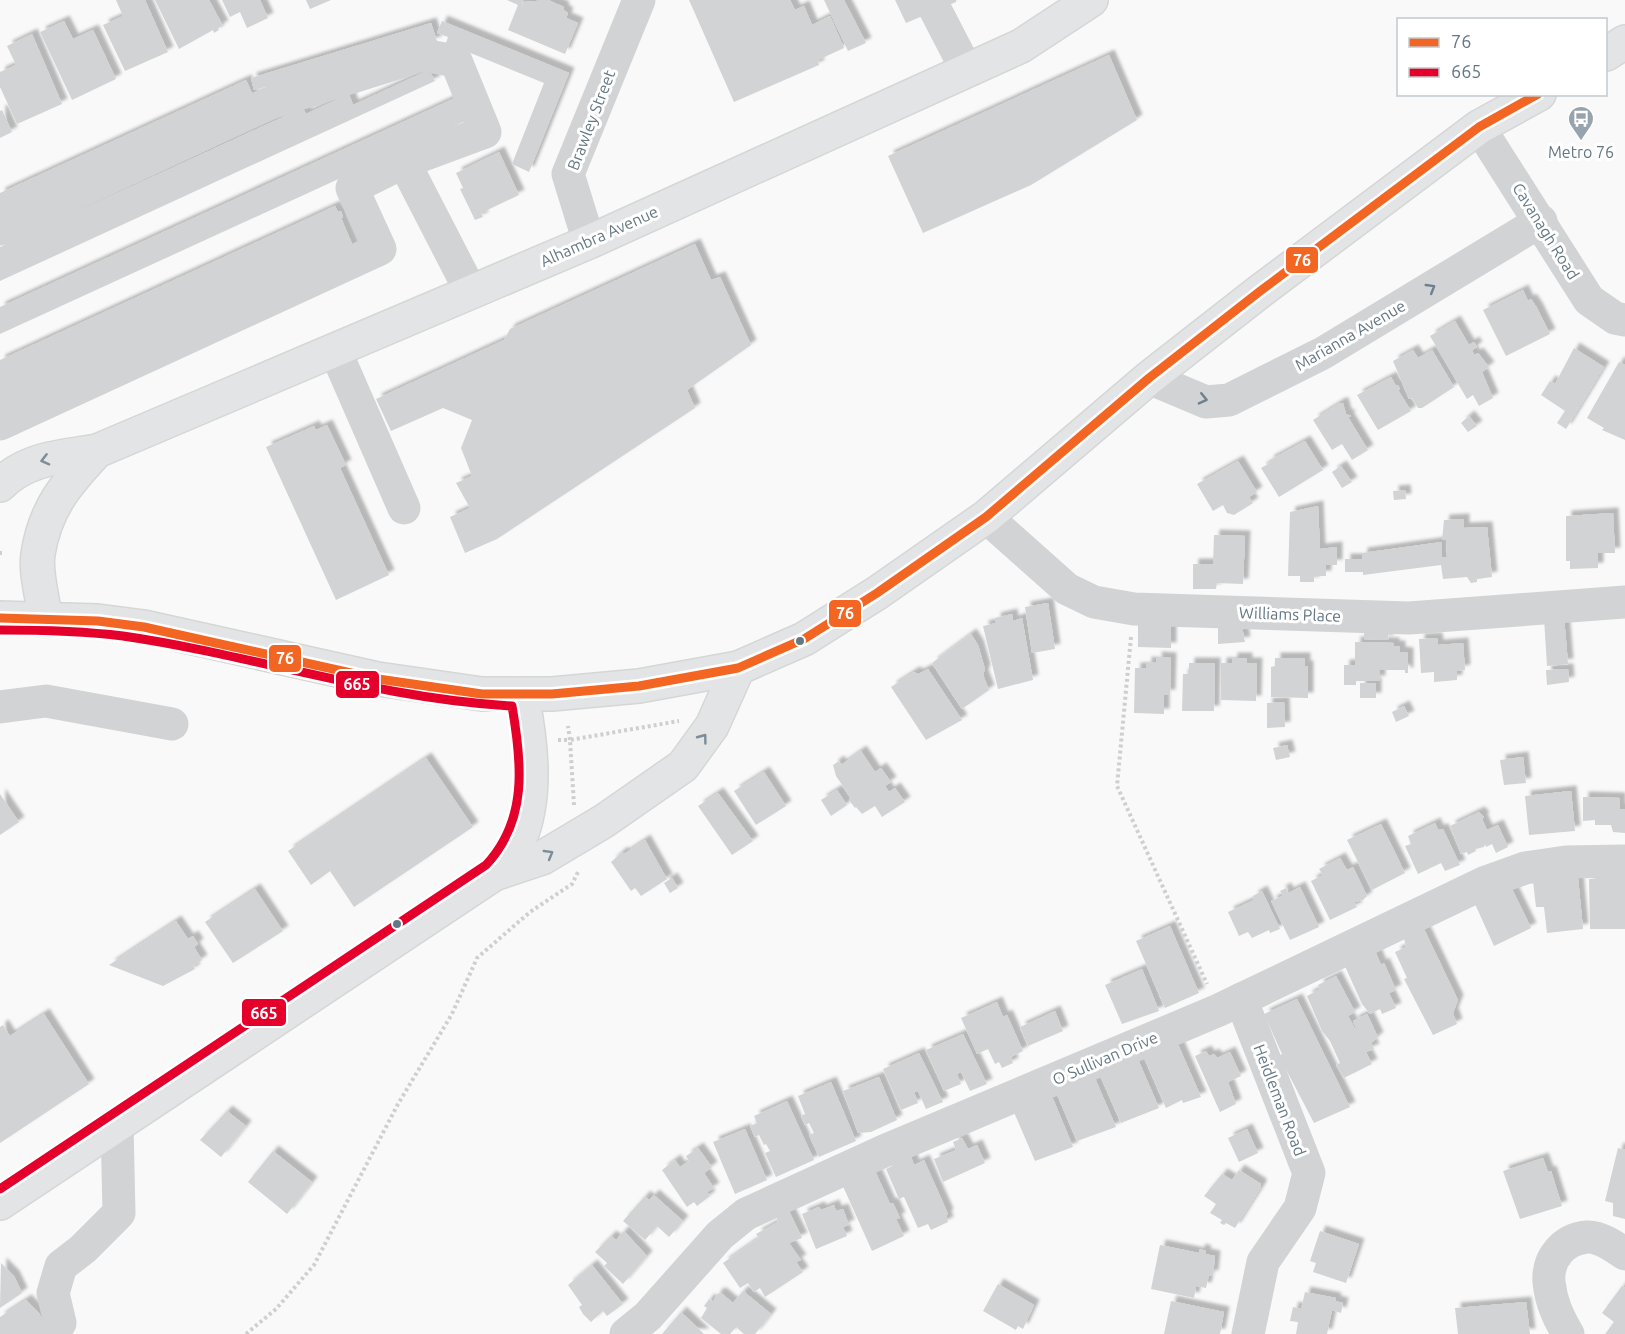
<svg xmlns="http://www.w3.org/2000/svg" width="1625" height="1334" font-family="Ubuntu,sans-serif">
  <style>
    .building { fill: #d1d3d4; filter: url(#shadow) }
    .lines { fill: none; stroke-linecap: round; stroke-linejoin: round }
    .major-casing { stroke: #d5d7d7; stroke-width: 36 }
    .path { stroke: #cecfd0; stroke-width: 4; stroke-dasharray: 3 3; stroke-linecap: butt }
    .minor { stroke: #d1d3d4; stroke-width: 33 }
    .major { stroke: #e3e4e5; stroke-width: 33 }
    .bus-1-casing { stroke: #fff; stroke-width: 14 }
    .bus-2-casing { stroke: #fff; stroke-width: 14 }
    .bus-1 { stroke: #f26522; stroke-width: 9 }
    .bus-2 { stroke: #e4002b; stroke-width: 9 }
    .oneway { stroke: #6f808c }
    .oneway2 { stroke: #7d8d97 }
    .bus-dot { fill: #647784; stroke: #fff; stroke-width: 2 }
    .labels { text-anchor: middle; stroke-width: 6; stroke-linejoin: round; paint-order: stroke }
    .street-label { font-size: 16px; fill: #647784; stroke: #fff }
    .poi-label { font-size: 16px; fill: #647784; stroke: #fff }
    .line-badge { stroke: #fff; stroke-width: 2 }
    .badge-label { font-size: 16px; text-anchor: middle; font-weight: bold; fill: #fff }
  </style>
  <defs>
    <filter id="shadow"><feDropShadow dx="5.5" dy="-5.5" stdDeviation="1.5" flood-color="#0004"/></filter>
  </defs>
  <rect width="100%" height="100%" fill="#f9f9f9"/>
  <g class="building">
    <polygon points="116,0 145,0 168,52 125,71 103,25 123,16"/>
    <polygon points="155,0 209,0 223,26 218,28 219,30 214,33 213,30 179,49"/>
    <polygon points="222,0 260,0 268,18 247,28 240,12 230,17"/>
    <polygon points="306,0 331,0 310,9"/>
    <polygon points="507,0 523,0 522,7 524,2 548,0 564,7 563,10 568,13 566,18 578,23 565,54 508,30 518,5"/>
    <polygon points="689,0 790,0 795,10 804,6 812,25 830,16 844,48 818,60 819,65 734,102"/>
    <polygon points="824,0 844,0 866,43 848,51"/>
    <polygon points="895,0 956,0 956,2 906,23"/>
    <polygon points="64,21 73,39 93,30 116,79 72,100 40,32"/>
    <polygon points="442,21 569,73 529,172 512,164 544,83 446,43 448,37 437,33"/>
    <polygon points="431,23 437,41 268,93 266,87 254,90 251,78"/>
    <polygon points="32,34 62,104 17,124 0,87 0,72 16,65 7,46"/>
    <polygon points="1109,55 1137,120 1031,185 923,233 888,156"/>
    <polygon points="429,70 435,81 0,281 0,247 303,108 306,114 349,94 353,105"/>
    <polygon points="246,80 256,102 0,220 0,193"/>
    <polygon points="455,98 465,121 0,334 0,307"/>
    <polygon points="2,110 12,132 0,138 0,111"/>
    <polygon points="499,152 519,195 481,213 483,217 475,220 460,189 463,188 456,173"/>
    <polygon points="335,206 338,212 341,211 343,217 341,218 355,251 0,414 0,360"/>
    <polygon points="695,244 711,280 720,277 751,345 687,390 695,408 497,539 465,553 450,517 470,508 456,483 472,476 461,448 472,420 443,408 391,431 376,399 504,340 510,329"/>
    <polygon points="1523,290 1528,301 1531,299 1537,308 1550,334 1506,356 1483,310"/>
    <polygon points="1455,321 1469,345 1474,342 1477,347 1472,350 1474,355 1478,353 1489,367 1482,372 1493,398 1479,406 1473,395 1467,399 1430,336"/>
    <polygon points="1574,348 1604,367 1566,429 1557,423 1565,411 1541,395 1550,381 1555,384"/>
    <polygon points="1413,350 1418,358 1432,350 1454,387 1422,408 1418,408 1412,398 1409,399 1393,361"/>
    <polygon points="1619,362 1625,365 1625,440 1602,430 1604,428 1587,418"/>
    <polygon points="1391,377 1396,386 1398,385 1400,389 1398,390 1411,411 1378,430 1357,395"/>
    <polygon points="1340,403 1343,403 1346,414 1351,416 1348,417 1368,450 1352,460 1342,444 1332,450 1313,420"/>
    <polygon points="1469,416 1477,426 1468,432 1461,423"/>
    <polygon points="327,425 346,465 340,468 389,575 336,600 266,447 314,426 316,430"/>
    <polygon points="1305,441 1323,470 1279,497 1261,468 1270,463 1268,461"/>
    <polygon points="1238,461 1257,492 1249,497 1253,503 1234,515 1227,513 1223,505 1213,511 1197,484"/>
    <polygon points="1341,466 1352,482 1342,488 1332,472"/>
    <polygon points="1405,490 1406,499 1394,500 1393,491"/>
    <polygon points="1318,506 1320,549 1337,547 1337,565 1326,565 1326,576 1314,576 1314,582 1300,582 1300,576 1288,576 1290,512"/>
    <polygon points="1613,513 1615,553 1598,553 1598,568 1570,569 1570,561 1566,561 1566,516"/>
    <polygon points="1464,519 1464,528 1487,527 1492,577 1477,579 1477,582 1471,583 1467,577 1443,579 1441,565 1363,575 1363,572 1345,572 1345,559 1362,559 1362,553 1442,542 1442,557 1447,557 1446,540 1442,540 1444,520"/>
    <polygon points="1214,535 1245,536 1243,584 1217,583 1216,589 1193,589 1193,564 1213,564"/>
    <polygon points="1048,603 1055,649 1032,653 1025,607"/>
    <polygon points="1012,614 1013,621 1022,618 1033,680 998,689 983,626 996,623 995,618"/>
    <polygon points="1564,617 1568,664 1547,666 1544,618"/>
    <polygon points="1218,621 1241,622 1245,642 1218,644"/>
    <polygon points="1138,624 1171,624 1171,648 1138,647"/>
    <polygon points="1364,625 1389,626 1388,640 1364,639"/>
    <polygon points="971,634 978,645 985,669 983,675 989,690 962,709 932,663"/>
    <polygon points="1437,638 1438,645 1463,643 1465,670 1457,671 1457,680 1434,682 1434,672 1421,673 1419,639"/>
    <polygon points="1355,642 1394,643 1394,646 1400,646 1400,652 1408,653 1408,673 1405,673 1405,670 1380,670 1380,681 1356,681 1356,685 1344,685 1344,665 1355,665"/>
    <polygon points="1156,657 1171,658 1170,695 1164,695 1164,714 1134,713 1135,668 1146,668 1146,662 1157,663"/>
    <polygon points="1232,658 1247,658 1247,663 1257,663 1256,701 1221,700 1221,663 1232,663"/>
    <polygon points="1275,658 1305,658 1305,666 1308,666 1308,698 1271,697 1271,667 1275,666"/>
    <polygon points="1189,663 1215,663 1214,711 1182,711 1183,674 1189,674"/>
    <polygon points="928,669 962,720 926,740 891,687 914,672 918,674"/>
    <polygon points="1568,669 1569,682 1547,685 1546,670"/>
    <rect x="1360" y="683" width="16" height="15"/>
    <polygon points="1284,702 1285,727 1267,728 1267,703"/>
    <polygon points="1404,706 1409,716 1396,722 1392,712"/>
    <polygon points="1287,745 1290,757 1276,760 1273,748"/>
    <polygon points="861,751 875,772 881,768 891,782 885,786 889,792 895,788 905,802 882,817 875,806 862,814 856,807 855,808 849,800 851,798 836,776 833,765 839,761 841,765"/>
    <polygon points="1523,757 1526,783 1504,785 1500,760"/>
    <polygon points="426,758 473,827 354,907 330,871 311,885 288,851"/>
    <polygon points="764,772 786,806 756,825 734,791"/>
    <polygon points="837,790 847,805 831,816 821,800"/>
    <polygon points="1571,791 1575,831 1529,835 1525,796"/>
    <polygon points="718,793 753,841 732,855 698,806"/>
    <polygon points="0,794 19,822 0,835"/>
    <polygon points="1583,797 1620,798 1620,809 1625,809 1625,833 1613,832 1611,825 1595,825 1595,820 1583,821"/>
    <polygon points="1479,812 1484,817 1482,819 1487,830 1498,825 1508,847 1496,853 1492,844 1486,847 1485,844 1484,847 1475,849 1476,851 1468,855 1467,852 1461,854 1450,826"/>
    <polygon points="1435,823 1438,830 1443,829 1460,865 1445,871 1441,863 1418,874 1405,846 1411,844 1408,836"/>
    <polygon points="1381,824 1405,873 1372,890 1347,840"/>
    <polygon points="645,840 667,879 641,896 635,888 631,891 611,862 622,852 624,854"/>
    <polygon points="1340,858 1347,870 1353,867 1367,896 1363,900 1354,902 1357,907 1330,920 1311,881 1323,875 1319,869"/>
    <polygon points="1625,876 1625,929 1590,929 1589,879"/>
    <polygon points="672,878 678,888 670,893 664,883"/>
    <polygon points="1578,878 1583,929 1547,933 1544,907 1536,907 1533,881"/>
    <polygon points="1300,887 1319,927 1290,940 1271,901 1283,896 1280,891 1286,888 1288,893"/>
    <polygon points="1511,887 1531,928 1494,946 1475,904"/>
    <polygon points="255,889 283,931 233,963 205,922"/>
    <polygon points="1262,891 1280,929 1270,933 1269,930 1252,938 1248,932 1239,936 1228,912 1254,900 1253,896"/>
    <polygon points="176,921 188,939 193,936 198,944 194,947 202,960 193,966 195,969 163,986 109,965"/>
    <polygon points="1422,925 1458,1000 1453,1013 1457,1024 1433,1035 1404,979 1407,978 1395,952 1406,947 1403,934"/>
    <polygon points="1170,926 1199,993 1165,1008 1136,941"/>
    <polygon points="1375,951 1381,965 1384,963 1396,990 1389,993 1396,1008 1382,1014 1380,1009 1370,1014 1362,1004 1344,964"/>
    <polygon points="1142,969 1159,1011 1122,1024 1105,985"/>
    <polygon points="1336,976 1355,1012 1348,1016 1359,1036 1353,1021 1367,1014 1378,1037 1371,1043 1374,1049 1366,1052 1372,1064 1344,1078 1336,1065 1340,1063 1330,1041 1322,1031 1307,996 1320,989 1318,985"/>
    <polygon points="1297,999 1350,1107 1314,1123 1279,1056 1282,1054 1264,1014"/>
    <polygon points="997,1002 1003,1017 1007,1015 1023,1051 1011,1057 1013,1063 1002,1068 999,1062 995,1064 988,1049 977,1054 961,1018"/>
    <polygon points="1055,1011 1063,1031 1028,1046 1020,1027"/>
    <polygon points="44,1014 89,1084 0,1143 0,1027 3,1025 10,1036"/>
    <polygon points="963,1034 987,1084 970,1091 961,1072 957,1074 961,1084 944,1091 926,1050"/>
    <polygon points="1177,1042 1201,1097 1183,1103 1182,1100 1166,1108 1144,1057"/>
    <polygon points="1206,1051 1209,1056 1214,1054 1217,1058 1230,1052 1241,1076 1228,1082 1236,1104 1220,1112 1195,1056"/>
    <polygon points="919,1053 943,1102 926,1109 918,1091 914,1092 918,1103 901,1110 883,1069"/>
    <polygon points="1137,1057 1159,1108 1121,1123 1099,1073"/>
    <polygon points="1094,1076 1116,1127 1077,1141 1056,1092"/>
    <polygon points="879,1077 897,1120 871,1132 858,1133 843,1091"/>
    <polygon points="831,1082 856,1141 819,1157 809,1135 814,1133 809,1123 805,1125 801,1116 805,1114 798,1096"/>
    <polygon points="1051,1094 1073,1147 1035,1161 1013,1110"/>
    <polygon points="787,1101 814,1160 776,1177 765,1153 770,1151 766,1144 764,1145 759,1135 755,1137 750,1126 757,1123 754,1116"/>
    <polygon points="227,1111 246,1126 221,1157 200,1140"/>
    <polygon points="745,1129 767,1180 735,1194 713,1142"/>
    <polygon points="1247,1129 1258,1153 1239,1162 1228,1138"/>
    <polygon points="962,1138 968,1149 977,1145 985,1163 943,1182 934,1159 956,1150 953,1142"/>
    <polygon points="698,1148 712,1167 704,1173 714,1188 707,1192 710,1196 697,1206 694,1202 687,1207 662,1170 675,1160 680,1167 689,1161 686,1156"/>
    <polygon points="1618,1148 1625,1150 1625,1219 1613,1216 1613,1203 1605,1201"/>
    <polygon points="273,1151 312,1182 287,1214 248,1182"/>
    <polygon points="911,1157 914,1165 924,1160 948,1214 946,1216 948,1222 931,1230 928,1224 918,1228 904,1197 899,1199 886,1169"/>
    <polygon points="1543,1158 1548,1172 1551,1171 1562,1206 1520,1219 1503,1171"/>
    <polygon points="1239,1170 1261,1184 1261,1187 1235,1228 1226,1223 1224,1225 1220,1223 1222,1220 1210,1213 1216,1204 1204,1196 1222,1174 1232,1180"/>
    <polygon points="876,1173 890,1204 893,1203 900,1218 896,1219 904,1236 872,1251 842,1184"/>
    <polygon points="654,1195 683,1221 669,1237 657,1226 645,1240 623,1221 645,1196 649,1200"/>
    <polygon points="834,1205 836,1211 843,1209 849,1225 843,1227 847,1236 816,1249 802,1214 819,1207 821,1210"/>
    <polygon points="789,1211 802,1238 789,1243 801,1260 796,1262 803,1272 765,1297 760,1288 754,1292 748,1283 740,1288 723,1263 759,1238 756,1234 778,1222 776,1216"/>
    <polygon points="624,1231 647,1256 623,1284 604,1266 607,1263 595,1252 611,1236 616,1240"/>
    <polygon points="1320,1231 1359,1244 1346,1283 1313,1272 1316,1263 1310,1261"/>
    <polygon points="1160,1245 1199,1253 1200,1249 1206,1251 1205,1254 1215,1256 1213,1276 1209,1275 1206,1288 1196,1286 1194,1298 1151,1289"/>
    <polygon points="1,1263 14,1276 22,1293 0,1308"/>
    <polygon points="592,1265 623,1304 607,1316 603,1311 591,1322 583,1314 579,1307 582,1305 568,1285"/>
    <polygon points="998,1284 1034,1305 1023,1329 1018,1326 1016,1330 983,1311"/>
    <polygon points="1622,1286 1625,1288 1625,1334 1605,1334 1614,1322 1602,1313"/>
    <polygon points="743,1291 771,1314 755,1334 744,1334 736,1327 730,1334 721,1334 701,1318 707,1308 704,1306 709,1299 713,1302 717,1294 721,1293 733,1303"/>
    <polygon points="1305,1292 1336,1298 1335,1301 1343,1303 1341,1313 1332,1310 1327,1334 1296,1334 1298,1322 1290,1321 1293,1307 1301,1309"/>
    <polygon points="26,1300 39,1313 47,1329 39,1334 0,1334 0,1317"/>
    <polygon points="1171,1301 1224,1312 1220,1334 1164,1334"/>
    <polygon points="1526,1302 1530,1334 1458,1334 1455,1308"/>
    <polygon points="681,1312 704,1334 662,1334"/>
  </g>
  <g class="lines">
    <defs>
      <g id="major">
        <polyline points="1606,54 1625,42"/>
        <path d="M0,485C27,458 61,457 97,451L589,242L1021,46L1091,0"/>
        <polyline points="0,618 98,621 144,627 378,679 482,694 552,694 639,686 738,668 804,639 877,593 986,517 1149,378 1259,292 1479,127 1539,94"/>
        <path d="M45,618C43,598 35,573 38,554C45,508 67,483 97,451"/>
        <polyline points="494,874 542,858 604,821 683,766 712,726 738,668"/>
        <path d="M0,1203L494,874C503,864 514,854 519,841C538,796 531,742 522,695"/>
      </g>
    </defs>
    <use href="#major" class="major-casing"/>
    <g class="path">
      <polyline points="0,553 2,553"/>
      <polyline points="1131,637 1117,786 1207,984"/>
      <polyline points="558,740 570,740 568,726"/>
      <polyline points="574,805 570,740 679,721"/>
      <polyline points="246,1334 276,1309 314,1265 398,1104 452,1014 477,958 530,912 572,884 579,870"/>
    </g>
    <g class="minor">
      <polyline points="936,11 967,71"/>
      <polyline points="1479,127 1589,300 1615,318 1625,320"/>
      <polyline points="0,229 267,104 422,55 456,61 485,132 404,162"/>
      <polyline points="589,242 568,174 639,0"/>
      <polyline points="335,350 404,508"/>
      <polyline points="1149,378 1206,402 1229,400 1323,353 1541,221"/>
      <polyline points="0,424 380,249 352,188 404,162 471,292"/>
      <polyline points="986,517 1067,589 1094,602 1134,609 1409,618 1625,602"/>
      <polyline points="0,707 46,701 172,724"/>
      <polyline points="1241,999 1309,1173 1300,1208 1263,1262 1248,1334"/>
      <polyline points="53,1334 60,1323 53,1293 61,1266 83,1249 119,1213 117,1125"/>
      <polyline points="626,1334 648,1316 720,1235 746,1214 884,1151 1219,1010 1486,882 1525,868 1566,862 1625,861"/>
      <path d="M1568,1334C1558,1317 1551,1302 1549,1282C1547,1258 1564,1239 1587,1237C1599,1236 1615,1247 1625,1254"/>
    </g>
    <use href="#major" class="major"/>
    <defs>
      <polyline id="bus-1" points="0,618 98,621 144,627 378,679 482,694 552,694 639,686 738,668 804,639 877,593 986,517 1149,378 1259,292 1479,127 1538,94"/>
      <path id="bus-2" d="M0,630C41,630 82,631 123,636C254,655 379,699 512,706C522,763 528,820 486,865L0,1189"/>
    </defs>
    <use href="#bus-1" class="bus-1-casing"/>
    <use href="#bus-2" class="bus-2-casing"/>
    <use href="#bus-1" class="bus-1"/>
    <use href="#bus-2" class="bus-2"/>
  </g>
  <defs><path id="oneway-chevron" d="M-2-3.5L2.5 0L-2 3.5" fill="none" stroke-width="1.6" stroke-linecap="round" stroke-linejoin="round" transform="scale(1.5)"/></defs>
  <g class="oneway">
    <use href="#oneway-chevron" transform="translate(1431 288) rotate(-31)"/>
    <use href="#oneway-chevron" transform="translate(1203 399) rotate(13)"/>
  </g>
  <g class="oneway2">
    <use href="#oneway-chevron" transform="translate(45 460) rotate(166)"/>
    <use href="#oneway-chevron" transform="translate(703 738) rotate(-53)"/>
    <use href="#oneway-chevron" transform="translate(549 854) rotate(-30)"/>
  </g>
  <defs>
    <symbol id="bus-pin" viewBox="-11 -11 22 30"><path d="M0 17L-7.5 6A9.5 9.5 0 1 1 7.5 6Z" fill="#98a4ad" stroke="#fff"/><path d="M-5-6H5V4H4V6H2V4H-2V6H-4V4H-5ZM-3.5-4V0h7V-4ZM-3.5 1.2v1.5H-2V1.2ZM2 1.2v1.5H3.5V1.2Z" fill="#fff"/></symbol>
  </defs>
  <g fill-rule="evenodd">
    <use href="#bus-pin" x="1566" y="104" width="30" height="40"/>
  </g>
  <g class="bus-dot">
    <circle cx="800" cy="641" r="5"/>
    <circle cx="397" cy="924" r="5"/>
  </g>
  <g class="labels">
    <g class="street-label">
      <text transform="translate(591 120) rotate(-69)" y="6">Brawley Street</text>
      <text transform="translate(1546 231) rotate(58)" y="6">Cavanagh Road</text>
      <text transform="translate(599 236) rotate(-24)" y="6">Alhambra Avenue</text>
      <text transform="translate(1350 335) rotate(-30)" y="6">Marianna Avenue</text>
      <text transform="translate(1290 614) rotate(2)" y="6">Williams Place</text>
      <text transform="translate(1105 1058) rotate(-23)" y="6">O Sullivan Drive</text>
      <text transform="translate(1280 1100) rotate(69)" y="6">Heidleman Road</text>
    </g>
    <g class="poi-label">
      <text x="1581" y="158">Metro 76</text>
    </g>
  </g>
  <g class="line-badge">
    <rect x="1285" y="246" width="34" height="28" rx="6" fill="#f26522"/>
    <rect x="828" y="599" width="34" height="29" rx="6" fill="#f26522"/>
    <rect x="268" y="644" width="34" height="29" rx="6" fill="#f26522"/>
    <rect x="335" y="670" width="45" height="29" rx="6" fill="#e4002b"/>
    <rect x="241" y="998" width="46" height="29" rx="6" fill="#e4002b"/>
  </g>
  <g class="badge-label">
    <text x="1302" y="266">76</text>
    <text x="845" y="619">76</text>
    <text x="285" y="664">76</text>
    <text x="357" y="690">665</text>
    <text x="264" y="1019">665</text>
  </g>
  <rect x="1397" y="18" width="210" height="78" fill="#ffffff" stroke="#c1c9ce" stroke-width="1.5"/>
  <rect x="1409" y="38" width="30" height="9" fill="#f26522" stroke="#c1c9ce" stroke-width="1.5"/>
  <text x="1451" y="48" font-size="18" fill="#647784">76</text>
  <rect x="1409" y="68" width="30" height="9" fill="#e4002b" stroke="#c1c9ce" stroke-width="1.5"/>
  <text x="1451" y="78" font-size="18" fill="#647784">665</text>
</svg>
